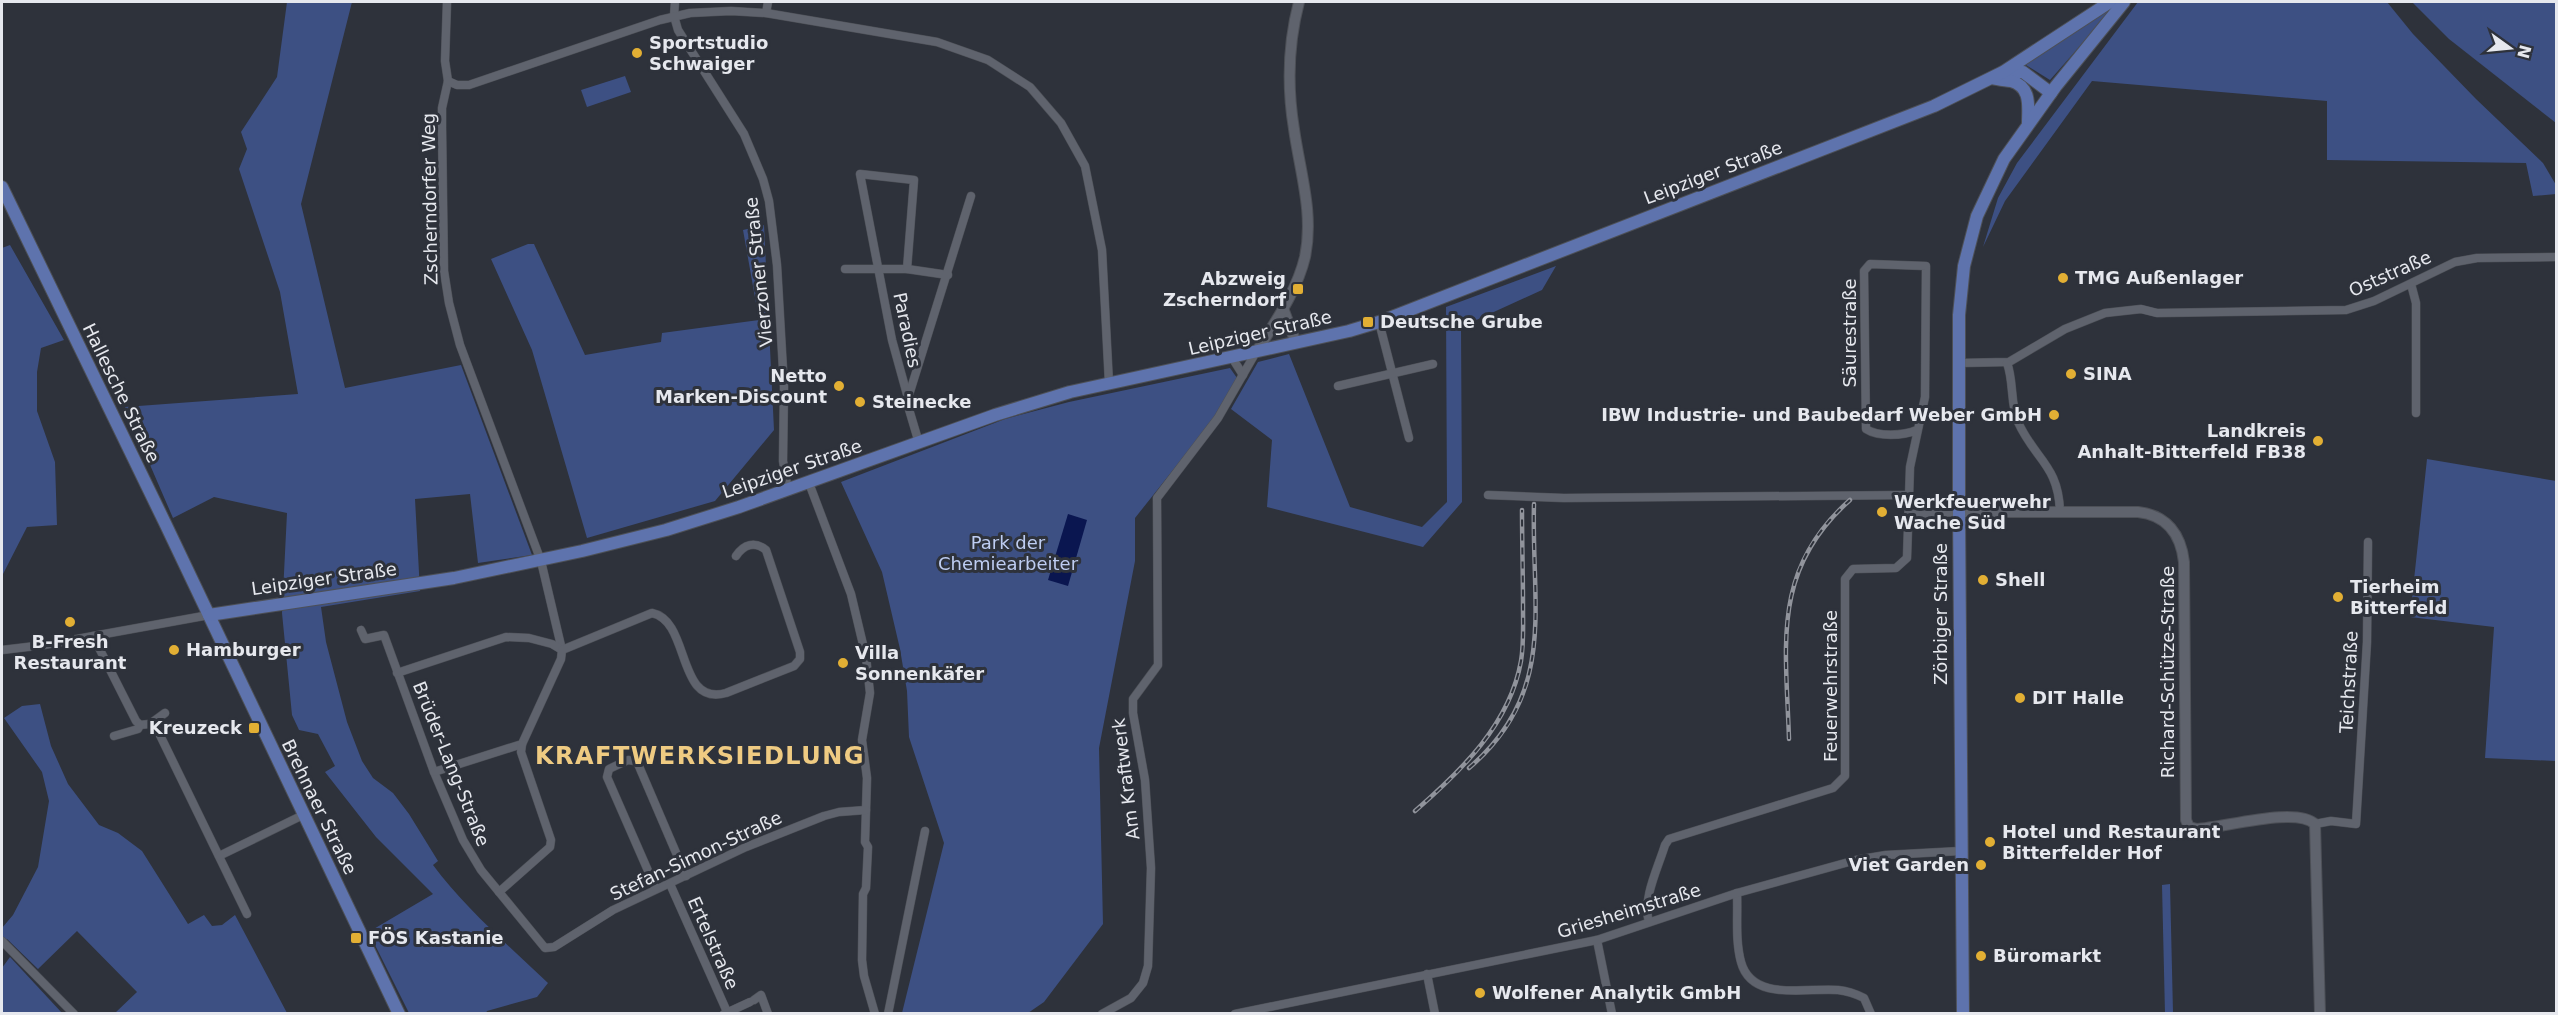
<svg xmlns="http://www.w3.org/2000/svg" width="2558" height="1015" font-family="'DejaVu Sans',sans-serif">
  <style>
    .green { fill: #3d5083 }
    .water { fill: #0a1650 }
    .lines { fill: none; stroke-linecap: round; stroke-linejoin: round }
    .street-casing { stroke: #4d5057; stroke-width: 9 }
    .secondary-casing { stroke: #4d5057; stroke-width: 12 }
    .primary-casing { stroke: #4d5057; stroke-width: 14 }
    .street { stroke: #5f636d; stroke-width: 8 }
    .secondary { stroke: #5f636d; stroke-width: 10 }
    .primary { stroke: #5e73ad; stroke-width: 12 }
    .rail-casing { stroke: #91949c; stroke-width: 4.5 }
    .rail { stroke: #2e323b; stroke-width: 2; stroke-dasharray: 7; stroke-linecap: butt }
    .poi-dot { fill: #e2af34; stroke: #2e323b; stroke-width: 2 }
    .labels { text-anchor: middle; stroke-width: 6; stroke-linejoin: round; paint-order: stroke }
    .poi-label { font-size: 18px; font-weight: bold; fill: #e6e8ee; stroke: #2e323b; text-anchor: start }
    .street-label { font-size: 18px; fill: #e6e8ee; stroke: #2e323b }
    .park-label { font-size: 18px; fill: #becdf2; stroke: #2e323b }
    .district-label { font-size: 24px; font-weight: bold; letter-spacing: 1.5px; fill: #efcb82; stroke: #2e323b }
  </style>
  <rect width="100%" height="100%" fill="#2e323b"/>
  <g class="green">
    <path d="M287,2H352L301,204L345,388L461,365L532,555L478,563L470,494L415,499L420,591L321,607L326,642L347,722L362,761L373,778L393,793L409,814L438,861L433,865C466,909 508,945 548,983L537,997L487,1011L486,1013H409L374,943L372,930L433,894L376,837L325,772L335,766L318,734L299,730L292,715L282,613L287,513L214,497L173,518L125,407L298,394L280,292L239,169L247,149L241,132L277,77Z"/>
    <polygon points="2138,2 2387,2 2413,34 2476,99 2543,163 2556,185 2556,194 2533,196 2526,163 2327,160 2327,101 2092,81 2005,201 1983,247 1998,198 2017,163"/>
    <polygon points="2412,2 2556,2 2556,123 2449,39"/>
    <polygon points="2117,4 2050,80 2021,62"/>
    <polygon points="625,76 631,92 587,107 581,90"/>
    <polygon points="764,225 774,430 715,501 587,538 532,350 491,259 528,244 534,244 585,355 661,342 662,333 759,320 743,230"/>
    <polygon points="10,245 64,340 41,348 37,372 37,411 55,462 57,525 27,527 2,576 2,248"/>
    <polygon points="1556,266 1542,290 1461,327 1462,502 1423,547 1267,507 1272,440 1231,409 1258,362 1289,354 1350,507 1422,527 1447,502 1446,307"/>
    <polygon points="1230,368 1237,378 1216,416 1135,518 1135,561 1099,748 1103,924 1044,1002 1028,1013 902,1013 944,843 909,737 907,691 900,649 882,572 841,482 1005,419 1069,402"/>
    <polygon points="2427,459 2556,481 2556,761 2485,758 2494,627 2410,617"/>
    <polygon points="40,704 51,746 68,784 99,825 118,833 142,851 188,924 204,915 212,926 222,925 235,915 287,1013 115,1013 137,992 77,931 38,969 7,939 2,948 2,928 13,915 38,867 49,801 42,772 4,718 22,706"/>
    <polygon points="2170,884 2173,1013 2165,1014 2162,885"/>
    <polygon points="10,957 62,1013 2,1013 2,968"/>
  </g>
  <polygon class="water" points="1068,514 1087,520 1068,586 1048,580"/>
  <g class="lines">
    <defs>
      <g id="street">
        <polyline points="447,2 445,61 448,81 442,108 442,127 444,271 449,303 460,345 541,561 562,650"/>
        <polyline points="675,2 674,16 678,30 744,134 763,179 769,201 777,265 784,387 783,461 788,490"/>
        <polyline points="766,13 768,2"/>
        <polyline points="448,81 457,85 469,85 660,20 690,13 731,11 766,13 937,42 988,60 1030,87 1061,123 1085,166 1102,250 1109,383"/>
        <polyline points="845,269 907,269 948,275"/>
        <polyline points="907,269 914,180 860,174 892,340 908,398"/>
        <polyline points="2411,284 2416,303 2416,413"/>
        <polyline points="1379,322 1409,438"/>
        <polyline points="1231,356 1243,375"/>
        <polyline points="1959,363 2009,362 2065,329 2105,313 2141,309 2157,313 2346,310 2374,301 2455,262 2477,258 2556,257"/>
        <path d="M2007,363C2014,381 2010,404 2018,422C2035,460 2059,465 2060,513"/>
        <polyline points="1338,386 1433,364"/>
        <polyline points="919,443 908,406 908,398 971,196"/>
        <polyline points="809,483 851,594 866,657 870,693 862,740 867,778 865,842 868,847 866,888 863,894 862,960 864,976 875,1014"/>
        <polyline points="1488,495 1564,498 1909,495"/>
        <polyline points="1909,514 1959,512"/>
        <polyline points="361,630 365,639 384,635 434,772 463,840 481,870 545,948 554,947 613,910 746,847 824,816 839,812 866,810"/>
        <polyline points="93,636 136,721 140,725 149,724 157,729 247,914"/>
        <polyline points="2,650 44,645 209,615"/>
        <polyline points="397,673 506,637 529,638 552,644 562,650"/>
        <polyline points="150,724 165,713"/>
        <polyline points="114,736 138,729 140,725"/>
        <path d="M434,772L522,744L561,659L562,650L652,613C691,621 676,707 726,693L794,666L800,659V652L766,550C755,541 744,544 736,556"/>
        <polyline points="2315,824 2331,821 2356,824 2367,642 2368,542"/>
        <polyline points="219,856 303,815"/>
        <polyline points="670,884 728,1014"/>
        <polyline points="656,889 607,777 609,769 628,760 635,761 638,764 686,876"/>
        <polyline points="499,892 550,847 551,840 521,752 522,744"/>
        <path d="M1737,893C1738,916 1735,940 1741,962C1752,1003 1808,987 1838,990C1848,991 1856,994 1864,998L1871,1014"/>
        <path d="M1649,922C1642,899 1658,868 1665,845L1669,839L1833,788L1845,776V579L1853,569L1896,568L1907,558L1910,467L1925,397L1926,266L1870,264L1864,271L1866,429C1878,437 1903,436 1917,430"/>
        <polyline points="1597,940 1612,1014"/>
        <polyline points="2,941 74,1014"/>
        <polyline points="1427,974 1435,1014"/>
        <polyline points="754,1000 761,995 768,1014"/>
        <polyline points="724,1014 750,1002"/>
        <polyline points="888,1014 925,831"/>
        <polyline points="1102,1014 1131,998 1143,983 1148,966 1151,868 1145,780 1133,713 1133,699 1158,665 1157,498 1218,418 1256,352"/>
        <polyline points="1235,1014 1597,940 1737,893 1856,860 1886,855 1960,851"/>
      </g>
      <g id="secondary">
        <polyline points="1283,308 1296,343"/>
        <path d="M1257,351C1275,322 1297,291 1305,257C1314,213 1300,172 1294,129C1287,86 1288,44 1299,2"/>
        <path d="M1959,512H2138C2167,515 2181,535 2184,562L2186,820L2189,827L2197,829C2223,828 2296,806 2315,824L2320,1014"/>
      </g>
      <g id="primary">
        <polyline points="2004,72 2023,72 2051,93"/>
        <path d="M1992,78C1999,80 2005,80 2011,81C2032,87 2028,107 2028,123"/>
        <polyline points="2,187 165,523 399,1014"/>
        <polyline points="209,615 454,578 582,551 666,530 739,507 995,415 1070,392 1349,331 1379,322 1934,106 2003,72 2110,2"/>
        <polyline points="1963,1014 1959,512 1959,315 1964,266 1977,216 2004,159 2056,86 2124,2"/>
      </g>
    </defs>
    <use href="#street" class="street-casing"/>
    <use href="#secondary" class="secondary-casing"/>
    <use href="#primary" class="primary-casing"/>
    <use href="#street" class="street"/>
    <use href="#secondary" class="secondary"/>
    <use href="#primary" class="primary"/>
    <defs>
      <g id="rail">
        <path d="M1789,739C1786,644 1771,570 1850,500"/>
        <path d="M1469,768C1558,692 1531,607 1534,504"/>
        <path d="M1415,811C1461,771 1510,724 1521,661C1524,643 1523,625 1523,606C1523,574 1522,542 1522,510"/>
      </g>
    </defs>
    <use href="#rail" class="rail-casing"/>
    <use href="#rail" class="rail"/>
  </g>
  <g class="poi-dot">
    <circle cx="637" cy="53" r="6"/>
    <circle cx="2063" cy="278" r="6"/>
    <rect x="1292" y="283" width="12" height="12" rx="3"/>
    <rect x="1362" y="316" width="12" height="12" rx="3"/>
    <circle cx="2071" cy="374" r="6"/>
    <circle cx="839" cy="386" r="6"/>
    <circle cx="860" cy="402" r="6"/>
    <circle cx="2054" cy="415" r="6"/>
    <circle cx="2318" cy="441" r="6"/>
    <circle cx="1882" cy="512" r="6"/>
    <circle cx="1983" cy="580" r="6"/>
    <circle cx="2338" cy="597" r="6"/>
    <circle cx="70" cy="622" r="6"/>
    <circle cx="174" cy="650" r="6"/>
    <circle cx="843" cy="663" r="6"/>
    <circle cx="2020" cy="698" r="6"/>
    <rect x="248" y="722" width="12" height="12" rx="3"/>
    <circle cx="1990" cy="842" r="6"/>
    <circle cx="1981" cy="865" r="6"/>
    <rect x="350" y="932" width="12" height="12" rx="3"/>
    <circle cx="1981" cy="956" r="6"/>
    <circle cx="1480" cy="993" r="6"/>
  </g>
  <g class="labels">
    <g class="poi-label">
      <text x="649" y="49">Sportstudio<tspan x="649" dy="21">Schwaiger</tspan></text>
      <text x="2075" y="284">TMG Außenlager</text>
      <text x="1286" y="285" text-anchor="end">Abzweig<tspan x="1286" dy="21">Zscherndorf</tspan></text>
      <text x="1380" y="328">Deutsche Grube</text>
      <text x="2083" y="380">SINA</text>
      <text x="827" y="382" text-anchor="end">Netto<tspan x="827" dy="21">Marken-Discount</tspan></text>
      <text x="872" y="408">Steinecke</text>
      <text x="2042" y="421" text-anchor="end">IBW Industrie- und Baubedarf Weber GmbH</text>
      <text x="2306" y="437" text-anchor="end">Landkreis<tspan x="2306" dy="21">Anhalt-Bitterfeld FB38</tspan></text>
      <text x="1894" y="508">Werkfeuerwehr<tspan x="1894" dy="21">Wache Süd</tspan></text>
      <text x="1995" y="586">Shell</text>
      <text x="2350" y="593">Tierheim<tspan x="2350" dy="21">Bitterfeld</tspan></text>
      <text x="70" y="648" text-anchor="middle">B-Fresh<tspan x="70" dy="21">Restaurant</tspan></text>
      <text x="186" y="656">Hamburger</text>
      <text x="855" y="659">Villa<tspan x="855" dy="21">Sonnenkäfer</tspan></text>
      <text x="2032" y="704">DIT Halle</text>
      <text x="242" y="734" text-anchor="end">Kreuzeck</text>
      <text x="2002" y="838">Hotel und Restaurant<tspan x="2002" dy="21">Bitterfelder Hof</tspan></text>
      <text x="1969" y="871" text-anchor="end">Viet Garden</text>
      <text x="368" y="944">FÖS Kastanie</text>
      <text x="1993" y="962">Büromarkt</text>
      <text x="1492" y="999">Wolfener Analytik GmbH</text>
    </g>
    <g class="street-label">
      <text transform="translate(1713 173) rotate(-21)" y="6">Leipziger Straße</text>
      <text transform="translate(430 199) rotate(-91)" y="6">Zscherndorfer Weg</text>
      <text transform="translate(759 272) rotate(-96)" y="6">Vierzoner Straße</text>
      <text transform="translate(2390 274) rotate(-24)" y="6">Oststraße</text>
      <text transform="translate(907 330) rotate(78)" y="6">Paradies</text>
      <text transform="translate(1260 333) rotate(-13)" y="6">Leipziger Straße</text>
      <text transform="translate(1850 333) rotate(-90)" y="6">Säurestraße</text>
      <text transform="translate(121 393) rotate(64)" y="6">Hallesche Straße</text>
      <text transform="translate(792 469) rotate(-19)" y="6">Leipziger Straße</text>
      <text transform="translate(324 579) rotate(-8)" y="6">Leipziger Straße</text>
      <text transform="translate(1941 614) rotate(-90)" y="6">Zörbiger Straße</text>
      <text transform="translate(2168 672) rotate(-90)" y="6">Richard-Schütze-Straße</text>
      <text transform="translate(2349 682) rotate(-87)" y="6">Teichstraße</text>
      <text transform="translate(1831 686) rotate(-90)" y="6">Feuerwehrstraße</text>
      <text transform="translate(451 764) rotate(68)" y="6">Brüder-Lang-Straße</text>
      <text transform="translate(1126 779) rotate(-97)" y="6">Am Kraftwerk</text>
      <text transform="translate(319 807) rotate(64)" y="6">Brehnaer Straße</text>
      <text transform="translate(696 856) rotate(-25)" y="6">Stefan-Simon-Straße</text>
      <text transform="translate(1629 911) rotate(-17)" y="6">Griesheimstraße</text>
      <text transform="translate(713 943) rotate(66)" y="6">Ertelstraße</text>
    </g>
    <g class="park-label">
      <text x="1008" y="549">Park der<tspan x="1008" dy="21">Chemiearbeiter</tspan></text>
    </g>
    <g class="district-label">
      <text x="700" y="764">KRAFTWERKSIEDLUNG</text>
    </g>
  </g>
  <rect width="2558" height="1015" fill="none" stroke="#e6e8ee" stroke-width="6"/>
  <g transform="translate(2510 48) rotate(105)" stroke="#2e323b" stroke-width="4.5" paint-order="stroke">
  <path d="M0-4.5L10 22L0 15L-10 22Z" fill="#e6e8ee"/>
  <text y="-9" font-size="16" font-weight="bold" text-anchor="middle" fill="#e6e8ee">N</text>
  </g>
</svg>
